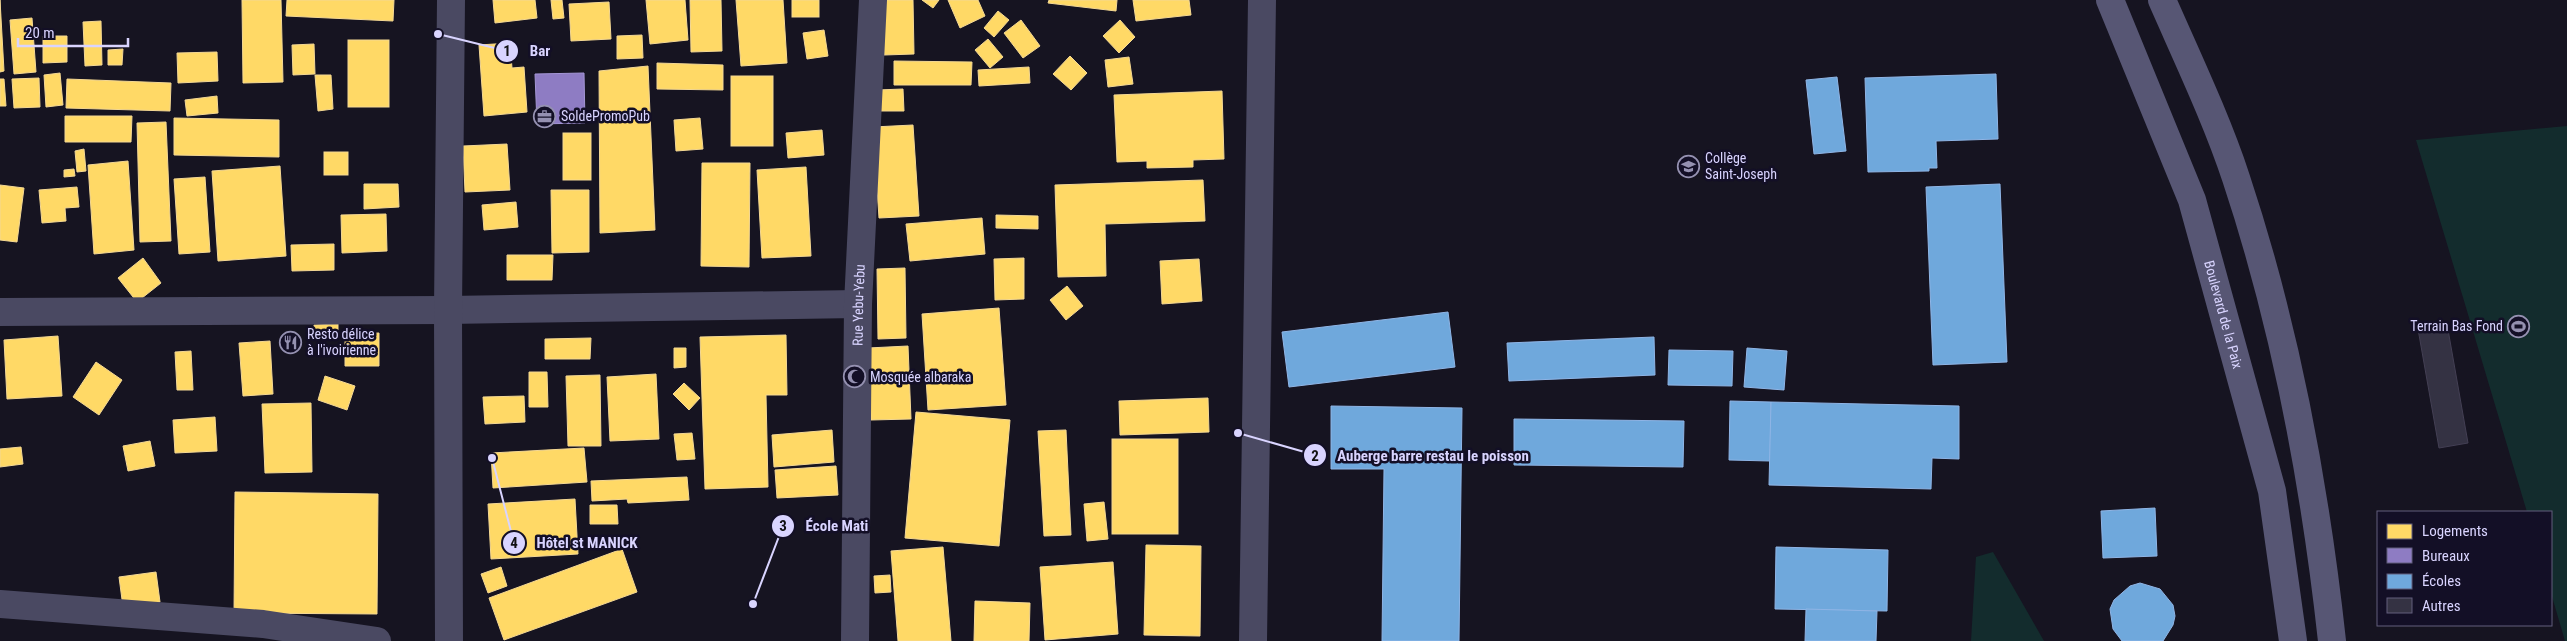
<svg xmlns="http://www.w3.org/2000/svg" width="2567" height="641" font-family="'Roboto Condensed',sans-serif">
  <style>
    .green { fill: #132c2d }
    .homes { fill: #ffd966; stroke: #f4d894 }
    .offices { fill: #8e7cc3; stroke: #a496d5 }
    .schools { fill: #6fa8dc; stroke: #8fb5e6 }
    .building { fill: #343243; stroke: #433f54 }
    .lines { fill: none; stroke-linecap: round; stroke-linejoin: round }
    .street { stroke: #4a4962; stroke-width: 28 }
    .secondary { stroke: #575674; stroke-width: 28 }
    .labels { text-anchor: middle; stroke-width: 5; stroke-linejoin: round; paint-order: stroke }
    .poi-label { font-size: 14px; fill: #d9d4ff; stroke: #130f26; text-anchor: start }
    .street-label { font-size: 14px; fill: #d9d4ff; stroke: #130f26 }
    .leader { fill: none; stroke: #d9d4ff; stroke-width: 2 }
    .callout-dot { fill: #d9d4ff; stroke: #130f26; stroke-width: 2 }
    .mark-label { font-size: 15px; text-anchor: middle; font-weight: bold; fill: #111 }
    .callout-label { font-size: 15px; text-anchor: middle; font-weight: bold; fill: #d9d4ff; stroke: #130f26; stroke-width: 5; stroke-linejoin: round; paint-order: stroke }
  </style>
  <rect width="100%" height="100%" fill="#161421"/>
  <g class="green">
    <polygon points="2567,126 2567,641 2565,641 2551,593 2551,512 2527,512 2416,140"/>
    <polygon points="1993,552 2044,641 1971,641 1976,557"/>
  </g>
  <g class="homes">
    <polygon points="0,0 4,71 0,72"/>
    <polygon points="242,0 281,0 283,82 243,83"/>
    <polygon points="287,0 394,0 393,21 286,16"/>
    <polygon points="493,0 535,0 537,18 495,23"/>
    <polygon points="551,0 562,0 564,18 553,19"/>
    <polygon points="646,0 685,0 688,40 650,44"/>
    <polygon points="690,0 721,0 722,51 691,52"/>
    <polygon points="736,0 783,0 787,63 741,66"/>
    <rect x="792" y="0" width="27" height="17"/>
    <polygon points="883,0 913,0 914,54 884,55"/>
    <polygon points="922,0 939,0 933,8"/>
    <polygon points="948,0 978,0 985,16 960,28"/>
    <polygon points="1049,0 1117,0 1116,11 1048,3"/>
    <polygon points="1133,0 1189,0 1191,15 1136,21"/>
    <polygon points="609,2 611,39 571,41 569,4"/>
    <polygon points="998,11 1009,20 994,37 984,28"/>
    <polygon points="32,18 36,72 14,74 10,20"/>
    <polygon points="1021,20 1040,46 1023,58 1004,33"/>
    <polygon points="1120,20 1135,37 1119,53 1103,36"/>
    <polygon points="101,21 102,65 85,66 83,22"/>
    <polygon points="824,30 828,56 807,59 803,33"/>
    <polygon points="642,35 643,58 617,59 617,36"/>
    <polygon points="43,36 67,36 67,62 43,63"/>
    <polygon points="988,39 1003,57 990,68 975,50"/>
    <rect x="348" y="40" width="41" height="67"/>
    <polygon points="510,43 512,68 524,67 527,112 484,116 479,45"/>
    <polygon points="314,44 315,74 293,75 292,45"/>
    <polygon points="123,49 122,65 108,65 108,50"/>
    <polygon points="217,52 218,81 178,83 177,53"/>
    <polygon points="1070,56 1087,73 1071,90 1053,74"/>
    <polygon points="1129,57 1133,84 1108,87 1105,60"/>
    <polygon points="894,61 972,62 971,85 894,85"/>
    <polygon points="657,63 723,65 723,90 657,89"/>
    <polygon points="648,66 655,230 600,233 599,71"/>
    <polygon points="1029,67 1030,83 979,86 978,70"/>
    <polygon points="60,73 63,105 46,107 44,75"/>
    <polygon points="315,75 331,75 333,109 318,111"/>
    <rect x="731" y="76" width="42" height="70"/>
    <polygon points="39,78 40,107 14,108 12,79"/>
    <polygon points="0,79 4,79 6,106 0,106"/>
    <polygon points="67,79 171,83 170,111 66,108"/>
    <polygon points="903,89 904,111 877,111 877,90"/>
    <polygon points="1222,91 1224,159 1193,160 1193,167 1147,168 1147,161 1117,162 1114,95"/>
    <polygon points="217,96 218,113 187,116 185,100"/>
    <polygon points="65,116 132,116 131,142 65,142"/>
    <polygon points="174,118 279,120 279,157 174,155"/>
    <polygon points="700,118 703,149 676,151 674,120"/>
    <polygon points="166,122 171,241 140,242 137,123"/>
    <polygon points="913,125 919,216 879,218 873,127"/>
    <polygon points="822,130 824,155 788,158 786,133"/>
    <rect x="563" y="133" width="28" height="47"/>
    <polygon points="507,144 510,190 465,192 463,146"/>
    <polygon points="84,149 86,171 77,172 75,151"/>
    <rect x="324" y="152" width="24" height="23"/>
    <polygon points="128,161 134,250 94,254 88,165"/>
    <polygon points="702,163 750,163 749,267 701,266"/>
    <polygon points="280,166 286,256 218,261 212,171"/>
    <polygon points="806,167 811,256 762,258 757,170"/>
    <polygon points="74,169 75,176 64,177 64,170"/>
    <polygon points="205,177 210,252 179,254 174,179"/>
    <polygon points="1203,180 1205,221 1105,224 1106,276 1058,277 1055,185"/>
    <polygon points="364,184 398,184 399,207 364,209"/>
    <polygon points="0,185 24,188 17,242 0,240"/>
    <polygon points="77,187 79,207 65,208 66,221 42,223 39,190"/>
    <polygon points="551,190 589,190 589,252 552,253"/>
    <polygon points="516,202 518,227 484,230 482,205"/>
    <polygon points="386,214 387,251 342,253 341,215"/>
    <polygon points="996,215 1038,216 1038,229 996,228"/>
    <polygon points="982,218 985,254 910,261 906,224"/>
    <polygon points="334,244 334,270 292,271 291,245"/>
    <polygon points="507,255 553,255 552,280 507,280"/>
    <polygon points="143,258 161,283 137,302 118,278"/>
    <polygon points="1024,258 1024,299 995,300 994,259"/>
    <polygon points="1199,259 1202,301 1162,304 1160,261"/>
    <polygon points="905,268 906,338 878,339 877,269"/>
    <polygon points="1067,286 1083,306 1066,320 1050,300"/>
    <polygon points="999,308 1006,405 928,410 922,314"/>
    <polygon points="338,324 338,338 315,340 314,325"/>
    <polygon points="379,333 379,366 345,366 345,334"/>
    <polygon points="786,335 787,395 766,395 768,487 705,489 700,337"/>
    <polygon points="58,336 62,396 7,399 4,340"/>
    <polygon points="591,338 590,359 545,359 545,339"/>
    <polygon points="270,341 273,394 243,396 239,343"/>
    <polygon points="908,346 911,419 871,420 868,348"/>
    <polygon points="674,348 686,348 686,367 674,368"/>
    <polygon points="191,351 193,390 177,390 175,352"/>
    <polygon points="96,362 122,380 99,415 73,397"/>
    <polygon points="529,372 547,372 548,407 529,407"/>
    <polygon points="656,374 659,439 610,441 607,377"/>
    <polygon points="600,375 601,446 568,446 566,376"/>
    <polygon points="325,376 355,386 347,410 318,400"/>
    <polygon points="684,383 700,398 689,410 673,394"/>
    <polygon points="524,396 525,422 485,424 483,397"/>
    <polygon points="1208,398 1209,432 1120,435 1119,401"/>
    <polygon points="311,403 312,472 265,473 262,404"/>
    <polygon points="916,412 1010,420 999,546 905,538"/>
    <polygon points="215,417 217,451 175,453 173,420"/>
    <polygon points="832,430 834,462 774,467 772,435"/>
    <polygon points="1066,430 1071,535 1044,536 1038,431"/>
    <polygon points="692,433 695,459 677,460 674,434"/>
    <rect x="1112" y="439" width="66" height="95"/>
    <polygon points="150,441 155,466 128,471 123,446"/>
    <polygon points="21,447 23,464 0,467 0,449"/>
    <polygon points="584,448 587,482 493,488 491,453"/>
    <polygon points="836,466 838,495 777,498 775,470"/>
    <polygon points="687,477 689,500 628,503 627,499 592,501 591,481"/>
    <polygon points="235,492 378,494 377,614 234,613"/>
    <polygon points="575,499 578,554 491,559 488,504"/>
    <polygon points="1104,502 1108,539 1087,541 1084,504"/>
    <polygon points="590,505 617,505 618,524 590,524"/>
    <polygon points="1146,545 1201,546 1200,636 1144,635"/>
    <polygon points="943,547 951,641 898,641 891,551"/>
    <polygon points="622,549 637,592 504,640 489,598"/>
    <polygon points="1113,562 1118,634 1045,640 1040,567"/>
    <polygon points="501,567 507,586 488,593 481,574"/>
    <polygon points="156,572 160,602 123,607 119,577"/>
    <polygon points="890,575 891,592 875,593 874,576"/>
    <polygon points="975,601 1030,603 1029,641 974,641"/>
  </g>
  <polygon class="offices" points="584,73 585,123 537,124 535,74"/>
  <g class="schools">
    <polygon points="1996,74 1998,139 1936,141 1937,168 1929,168 1929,171 1868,172 1865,78"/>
    <polygon points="1837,77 1846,151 1814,154 1806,80"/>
    <polygon points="2000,184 2007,362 1933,365 1926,187"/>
    <polygon points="1448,312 1455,367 1289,387 1282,332"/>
    <polygon points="1654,337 1655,375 1509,381 1507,343"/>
    <polygon points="1747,348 1787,351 1784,390 1744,387"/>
    <polygon points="1669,350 1733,351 1732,386 1668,385"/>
    <polygon points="1730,401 1771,402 1770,461 1729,460"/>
    <polygon points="1771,402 1959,406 1959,459 1932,458 1931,489 1769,485"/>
    <polygon points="1331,406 1462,408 1459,641 1382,641 1384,469 1331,469"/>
    <polygon points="1514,419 1684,421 1683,467 1514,465"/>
    <polygon points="2155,508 2157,556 2103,558 2101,511"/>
    <polygon points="1776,547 1888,550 1887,611 1775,609"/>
    <polygon points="2140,583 2160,589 2173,605 2175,616 2173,625 2163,641 2122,641 2113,629 2110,609 2114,600 2130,586"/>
    <polygon points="1806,609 1877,611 1876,641 1805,641"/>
  </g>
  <polygon class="building" points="2447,324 2468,443 2439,448 2418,329"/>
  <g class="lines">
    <g class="street">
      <polyline points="0,312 448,310 858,304"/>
      <polyline points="0,604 263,624 377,641"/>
      <polyline points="449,641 448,310 451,0"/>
      <path id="s1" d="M855,641L858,304L873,0"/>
      <polyline points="1253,641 1262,0"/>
    </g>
    <g class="secondary">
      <path id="s2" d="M2110,0L2192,200L2272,491L2293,641"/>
      <path d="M2162,0C2187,57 2217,120 2236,178C2286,328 2315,485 2332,641"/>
    </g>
  </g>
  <defs>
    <symbol id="office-ring" viewBox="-11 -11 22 22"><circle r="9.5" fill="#130f26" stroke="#9591b1" stroke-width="1.5"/><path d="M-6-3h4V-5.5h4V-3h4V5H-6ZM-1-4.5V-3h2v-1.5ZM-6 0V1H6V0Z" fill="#9591b1"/></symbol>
    <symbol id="school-ring" viewBox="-11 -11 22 22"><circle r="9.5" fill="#130f26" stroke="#9591b1" stroke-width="1.5"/><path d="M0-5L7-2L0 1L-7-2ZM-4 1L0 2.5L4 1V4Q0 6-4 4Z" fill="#9591b1"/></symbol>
    <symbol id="stadium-ring" viewBox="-11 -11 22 22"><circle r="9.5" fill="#130f26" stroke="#9591b1" stroke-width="1.5"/><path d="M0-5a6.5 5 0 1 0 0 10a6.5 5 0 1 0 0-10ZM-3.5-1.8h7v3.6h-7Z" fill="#9591b1"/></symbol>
    <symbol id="restaurant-ring" viewBox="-11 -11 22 22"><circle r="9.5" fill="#130f26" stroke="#9591b1" stroke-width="1.5"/><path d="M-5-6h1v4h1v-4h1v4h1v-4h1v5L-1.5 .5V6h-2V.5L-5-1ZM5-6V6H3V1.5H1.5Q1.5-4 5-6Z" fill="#9591b1"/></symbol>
    <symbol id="mosque-ring" viewBox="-11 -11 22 22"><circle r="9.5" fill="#130f26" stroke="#9591b1" stroke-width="1.5"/><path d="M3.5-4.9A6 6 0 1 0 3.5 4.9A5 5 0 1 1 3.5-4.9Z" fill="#9591b1"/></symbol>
  </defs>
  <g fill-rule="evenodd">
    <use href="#office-ring" x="532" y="104" width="25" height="25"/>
    <use href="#school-ring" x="1676" y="154" width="25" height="25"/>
    <use href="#stadium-ring" x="2506" y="314" width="25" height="25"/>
    <use href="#restaurant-ring" x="278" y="330" width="25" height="25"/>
    <use href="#mosque-ring" x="842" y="364" width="25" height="25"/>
  </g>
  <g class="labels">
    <g class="poi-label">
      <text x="561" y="121">SoldePromoPub</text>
      <text x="1705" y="163">Collège<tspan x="1705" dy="16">Saint-Joseph</tspan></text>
      <text x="2503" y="331" text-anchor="end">Terrain Bas Fond</text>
      <text x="307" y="339">Resto délice<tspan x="307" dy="16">à l'ivoirienne</tspan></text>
      <text x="870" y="382">Mosquée albaraka</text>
    </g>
    <g class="street-label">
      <text dy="5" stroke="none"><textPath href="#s1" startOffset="336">Rue Yebu-Yebu</textPath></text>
      <text dy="5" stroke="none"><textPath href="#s2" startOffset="335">Boulevard de la Paix</textPath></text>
    </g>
  </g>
  <path class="leader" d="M438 34L507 51M1238 433L1315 455M753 604L783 526M492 458L514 543"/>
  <g class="callout-dot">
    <circle cx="438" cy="34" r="5"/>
    <circle cx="1238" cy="433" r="5"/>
    <circle cx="753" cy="604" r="5"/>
    <circle cx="492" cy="458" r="5"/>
    <circle cx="507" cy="51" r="12"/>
    <circle cx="1315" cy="455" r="12"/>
    <circle cx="783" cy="526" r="12"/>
    <circle cx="514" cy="543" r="12"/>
  </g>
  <g class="mark-label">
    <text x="507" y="56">1</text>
    <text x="1315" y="461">2</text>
    <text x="783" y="531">3</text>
    <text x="514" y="548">4</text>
  </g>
  <g class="callout-label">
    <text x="540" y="56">Bar</text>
    <text x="1433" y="461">Auberge barre restau le poisson</text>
    <text x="837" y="531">École Mati</text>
    <text x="587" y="548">Hôtel st MANICK</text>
  </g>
  <rect x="2377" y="511" width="175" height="115" fill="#130f26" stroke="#625e7d"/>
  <rect x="2387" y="524" width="25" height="15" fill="#ffd966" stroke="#625e7d"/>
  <text x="2422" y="536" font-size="15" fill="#d9d4ff">Logements</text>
  <rect x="2387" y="548" width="25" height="15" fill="#8e7cc3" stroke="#625e7d"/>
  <text x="2422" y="561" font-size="15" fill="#d9d4ff">Bureaux</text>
  <rect x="2387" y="574" width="25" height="15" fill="#6fa8dc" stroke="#625e7d"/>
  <text x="2422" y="586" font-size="15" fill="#d9d4ff">Écoles</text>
  <rect x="2387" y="598" width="25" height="15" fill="#343243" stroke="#625e7d"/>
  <text x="2422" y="611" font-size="15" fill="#d9d4ff">Autres</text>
  <path d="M18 38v8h110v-8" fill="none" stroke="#d9d4ff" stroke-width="2.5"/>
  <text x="25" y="38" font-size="15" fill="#d9d4ff" stroke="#130f26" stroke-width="4" paint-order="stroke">20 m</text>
</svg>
